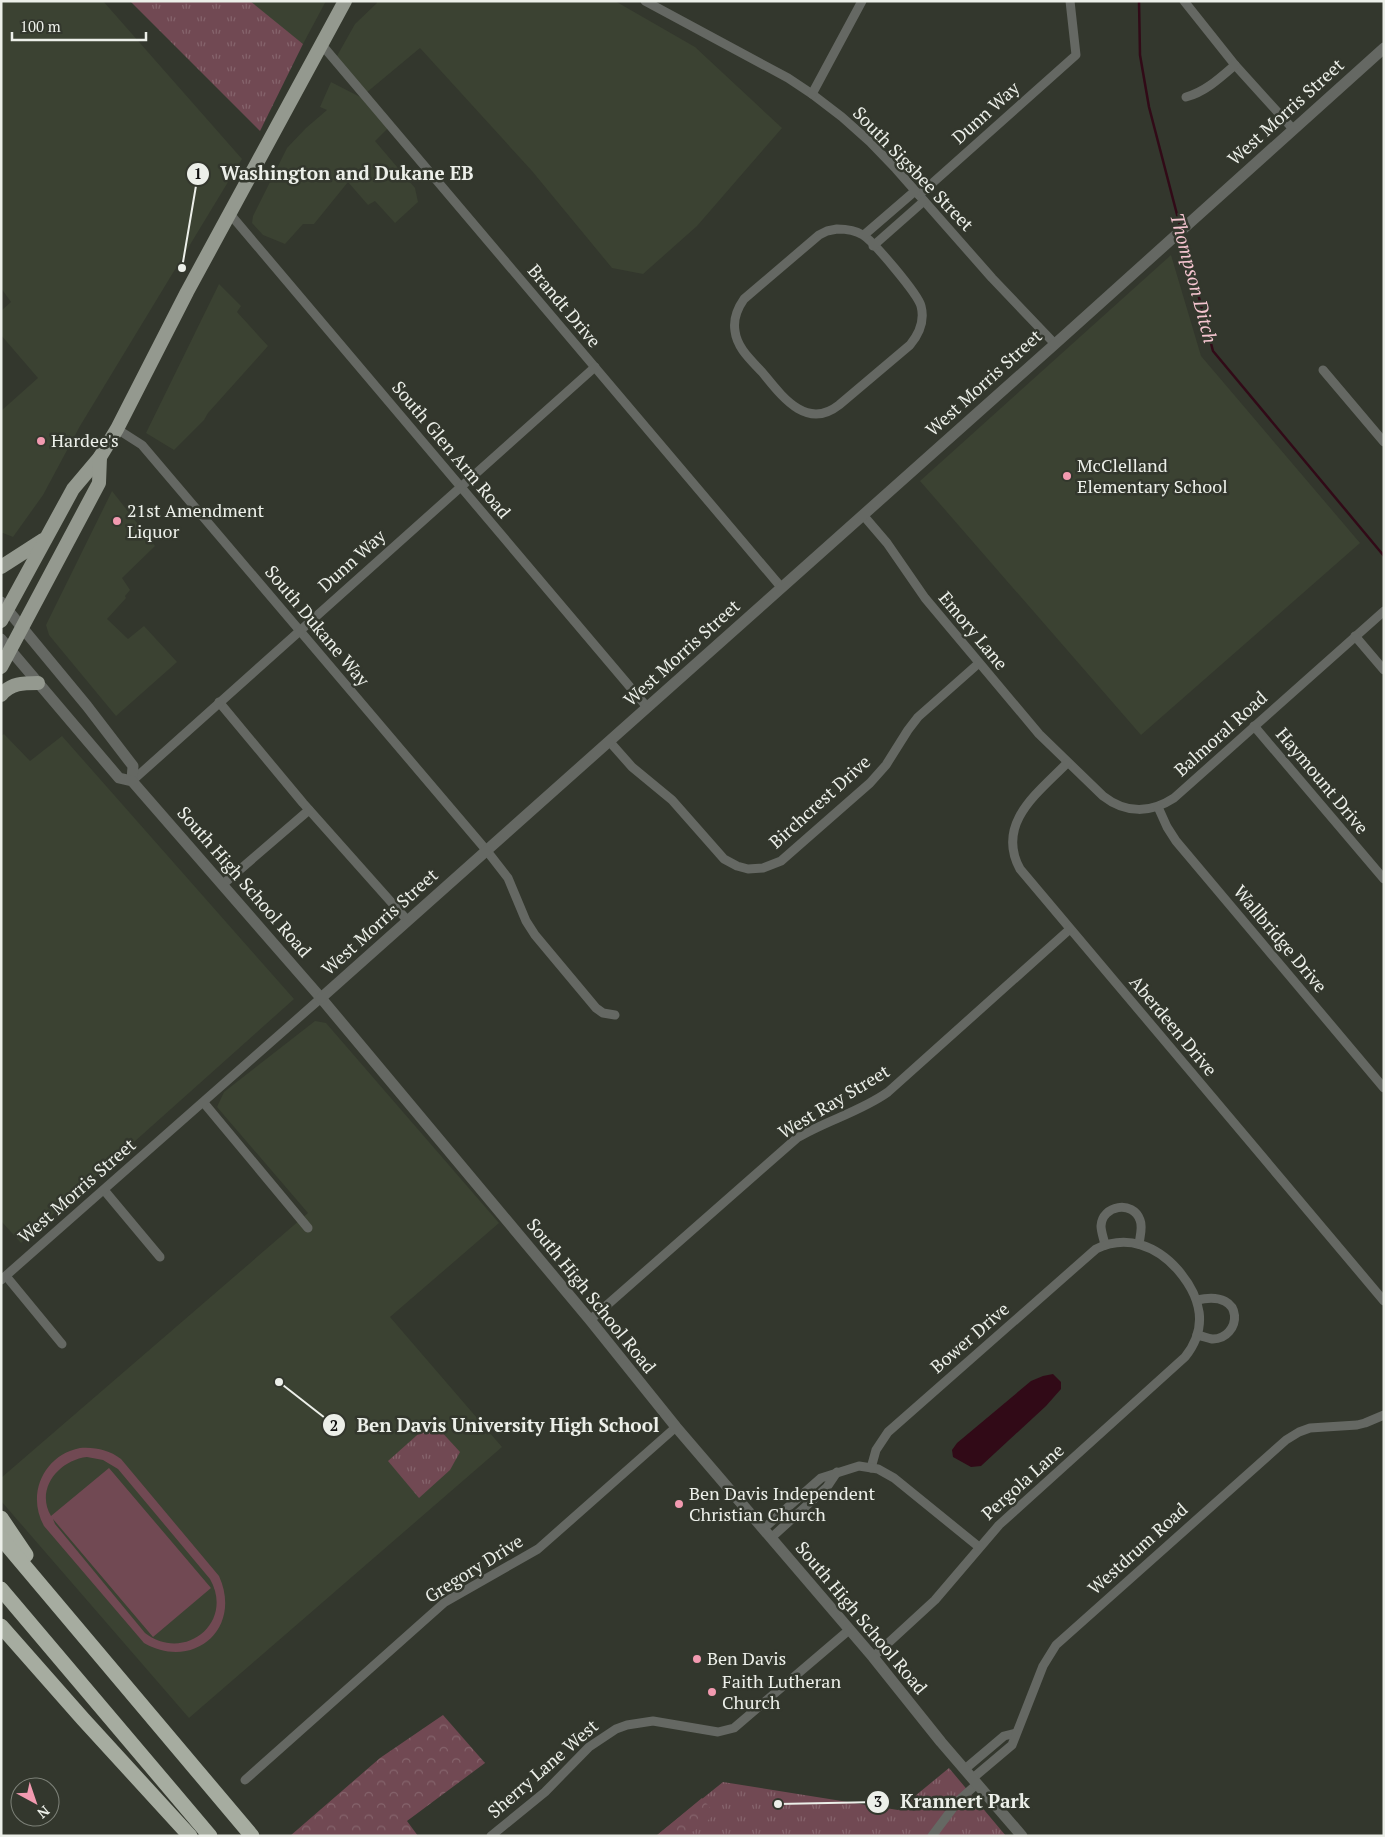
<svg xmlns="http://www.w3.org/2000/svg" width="1385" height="1837" font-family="'PT Serif',serif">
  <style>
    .built { fill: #3b4232 }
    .grass { fill: url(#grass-tufts) }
    .forest { fill: url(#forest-crowns) }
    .garden { fill: #714953; fill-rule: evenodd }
    .water { fill: #310a17 }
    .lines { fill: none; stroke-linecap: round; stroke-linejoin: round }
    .stream { stroke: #310a17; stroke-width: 2.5 }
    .minor { stroke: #656863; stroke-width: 9 }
    .tertiary { stroke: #656863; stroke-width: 11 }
    .primary { stroke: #94998f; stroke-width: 14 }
    .motorway { stroke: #a6aca0; stroke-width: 15 }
    .poi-dot { fill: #f29ab0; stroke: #33372d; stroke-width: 2 }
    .labels { text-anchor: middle; stroke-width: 5; stroke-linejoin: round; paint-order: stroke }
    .street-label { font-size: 18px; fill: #ecefe9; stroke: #33372d }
    .poi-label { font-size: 18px; fill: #ecefe9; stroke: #33372d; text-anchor: start }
    .water-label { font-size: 19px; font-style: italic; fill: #f5c5d0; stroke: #33372d }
    .leader { fill: none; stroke: #ecefe9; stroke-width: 2 }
    .callout-dot { fill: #ecefe9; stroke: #33372d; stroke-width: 2 }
    .mark-label { font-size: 15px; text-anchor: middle; font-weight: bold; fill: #111 }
    .callout-label { font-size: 19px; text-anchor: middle; font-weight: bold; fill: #ecefe9; stroke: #33372d; stroke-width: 5; stroke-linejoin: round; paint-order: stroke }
  </style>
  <defs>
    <pattern id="grass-tufts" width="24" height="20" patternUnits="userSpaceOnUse" patternTransform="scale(1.25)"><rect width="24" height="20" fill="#714953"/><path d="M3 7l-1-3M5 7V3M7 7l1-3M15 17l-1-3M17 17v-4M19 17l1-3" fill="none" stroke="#85646c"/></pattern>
    <pattern id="forest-crowns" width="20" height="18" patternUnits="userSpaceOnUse" patternTransform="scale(1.25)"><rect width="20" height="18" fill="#714953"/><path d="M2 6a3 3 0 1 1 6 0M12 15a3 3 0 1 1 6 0" fill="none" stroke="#85646c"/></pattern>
  </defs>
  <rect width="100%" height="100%" fill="#33372d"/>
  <g class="built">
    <polygon points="1,1 103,1 242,159 80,426 43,495 13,537 3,533 1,534 1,411 38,378 1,335 1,311 11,302 1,288"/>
    <polygon points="244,1 326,1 303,44"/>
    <polygon points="376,1 615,1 695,47 782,128 697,226 643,274 612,268 532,171 420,48 366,93 337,56 355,24 377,3"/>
    <polygon points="331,82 364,99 389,127 375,141 415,188 418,202 395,223 375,201 368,205 348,182 314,224 303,224 285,244 263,235 252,223 253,216 287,148 306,128 327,110 320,107"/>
    <polygon points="1171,255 1201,356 1360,543 1141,735 920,481"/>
    <polygon points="219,284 241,306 237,312 268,346 208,413 204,420 174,450 146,433"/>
    <polygon points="112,491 155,546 122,578 130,590 125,596 126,598 107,619 128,639 144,626 177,662 116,716 49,635 46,625"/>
    <polygon points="4,734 30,761 62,736 294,999 21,1243 1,1221 1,736"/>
    <polygon points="315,1021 326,1023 499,1223 390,1317 502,1447 189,1718 1,1501 1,1478 308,1213 217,1107 224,1092"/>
  </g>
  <g class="grass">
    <polygon points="130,1 250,1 303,44 260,131"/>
    <polygon points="425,1428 438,1428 460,1452 450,1470 419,1498 388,1461"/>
    <polygon points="949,1768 1006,1836 656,1836 723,1782 898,1810"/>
  </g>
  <g class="forest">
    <polygon points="443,1715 485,1763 407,1821 418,1836 290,1836 380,1758"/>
    <path d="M702,1798L715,1814C689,1837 689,1836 656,1836Z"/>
  </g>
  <path class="garden" d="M80,1448C96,1447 109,1450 121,1459L219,1576C243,1629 193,1671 144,1643L44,1526C26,1494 44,1455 80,1448ZM87,1457L103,1460L118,1469L210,1579C235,1623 184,1663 145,1633L55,1524L53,1519L153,1637L211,1588L109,1468L51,1516C35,1489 59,1460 87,1457Z"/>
  <polygon class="water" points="1053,1374 1061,1382 1061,1389 1046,1406 981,1466 971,1467 953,1457 952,1450 957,1443 1031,1381 1043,1376"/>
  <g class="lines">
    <g class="stream">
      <polyline points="1139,1 1140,55 1149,107 1180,226"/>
      <polyline points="1182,233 1213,351 1384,556"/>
    </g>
    <g class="minor">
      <polyline points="645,1 788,78 812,94 842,117 870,142 896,169 992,278 1055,344"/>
      <polyline points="1184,1 1235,65 1293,129"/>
      <polyline points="322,45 781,587"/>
      <polyline points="812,94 862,1"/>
      <path d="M1186,97C1205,92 1220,78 1235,65"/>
      <polyline points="919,195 1076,55 1070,1"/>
      <polyline points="230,214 647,707"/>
      <path d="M837,229C846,229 855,230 863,235C873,241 918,294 921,306C925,321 919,334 910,345L839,405C806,431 781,395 762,372C751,360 737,348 735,331C733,319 737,309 744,299L819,235L827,231Z"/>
      <polyline points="864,235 915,191"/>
      <polyline points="873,246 924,201"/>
      <polyline points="1323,370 1384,442"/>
      <polyline points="117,429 142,445 487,851 508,878 526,921 535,935 596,1008 603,1013 615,1015"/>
      <path d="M863,515L887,543L925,598L1039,734L1103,796C1126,814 1151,813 1174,798L1384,611"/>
      <polyline points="1355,636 1384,670"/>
      <polyline points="219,702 303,803 408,921"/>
      <polyline points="1254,726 1384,879"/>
      <polyline points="609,741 632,767 672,800 724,859 737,866 748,869 763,868 781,861 870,783 886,765 908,730 918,717 979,663"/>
      <path d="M1067,763C1039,792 995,823 1020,869L1384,1301"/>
      <polyline points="132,781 595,367"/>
      <polyline points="1158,807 1167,827 1176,841 1384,1088"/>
      <polyline points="222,885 309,810"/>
      <polyline points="204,1103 308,1228"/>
      <polyline points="104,1190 160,1257"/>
      <path d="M1105,1245C1104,1239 1101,1232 1101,1226C1102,1205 1133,1200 1140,1220C1143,1227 1140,1236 1139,1244"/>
      <polyline points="6,1276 62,1344"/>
      <polyline points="1,1280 321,998"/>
      <path d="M1197,1300C1248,1288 1241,1340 1212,1339C1207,1338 1202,1336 1197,1335"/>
      <path d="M590,1320L797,1138C827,1120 860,1112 888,1092L1070,929"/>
      <path d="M871,1468L876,1450L888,1432L1096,1249C1127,1234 1157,1246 1178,1270C1201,1297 1209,1327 1185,1357L999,1525L935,1600L873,1657"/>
      <polyline points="763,1529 821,1478 859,1466 878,1469 894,1478 979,1547"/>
      <polyline points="771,1538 827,1487 837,1472"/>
      <polyline points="965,1769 1004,1736 1016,1733"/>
      <polyline points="973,1778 1012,1745 1043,1666 1056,1645 1286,1440 1299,1432 1310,1428 1357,1425 1365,1423 1384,1415"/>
      <polyline points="245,1780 445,1602 538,1549 676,1427"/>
      <polyline points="491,1836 545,1792 589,1747 616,1729 627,1725 653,1721 718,1732 734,1728 849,1630"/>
      <polyline points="932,1836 959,1800 977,1784"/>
    </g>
    <g class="tertiary">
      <polyline points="1,602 87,706 133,766 132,781"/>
      <polyline points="1,639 119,778 132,781 321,998 590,1320 676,1427 873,1657 941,1742 1022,1836"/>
      <polyline points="321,998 1055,344 1384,48"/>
    </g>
    <g class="primary">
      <polyline points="1,567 43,540"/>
      <polyline points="1,621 73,489 100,457 117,429 187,292 345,1"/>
      <polyline points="1,667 99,483 100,457"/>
      <path d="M1,695C11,683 23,683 38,683"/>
    </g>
    <g class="motorway">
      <polyline points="1,1518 26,1555"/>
      <polyline points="1,1538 252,1836"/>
      <polyline points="1,1589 210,1836"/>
      <polyline points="1,1626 83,1719 190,1836"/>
    </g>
  </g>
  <g class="poi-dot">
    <circle cx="41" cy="441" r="5"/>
    <circle cx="1067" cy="476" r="5"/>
    <circle cx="117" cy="521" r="5"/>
    <circle cx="679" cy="1504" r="5"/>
    <circle cx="697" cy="1659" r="5"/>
    <circle cx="712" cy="1692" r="5"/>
  </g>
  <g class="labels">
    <g class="street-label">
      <text transform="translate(1286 112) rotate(-42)" y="6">West Morris Street</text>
      <text transform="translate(986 113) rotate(-42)" y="6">Dunn Way</text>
      <text transform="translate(913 169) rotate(46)" y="6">South Sigsbee Street</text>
      <text transform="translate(564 306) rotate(50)" y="6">Brandt Drive</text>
      <text transform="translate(984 383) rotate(-42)" y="6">West Morris Street</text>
      <text transform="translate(451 450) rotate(50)" y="6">South Glen Arm Road</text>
      <text transform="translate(352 561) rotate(-42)" y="6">Dunn Way</text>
      <text transform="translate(317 626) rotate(50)" y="6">South Dukane Way</text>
      <text transform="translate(973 631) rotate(50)" y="6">Emory Lane</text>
      <text transform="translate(682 653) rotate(-42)" y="6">West Morris Street</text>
      <text transform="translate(1221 734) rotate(-42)" y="6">Balmoral Road</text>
      <text transform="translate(1322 781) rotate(50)" y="6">Haymount Drive</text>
      <text transform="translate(820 802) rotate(-42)" y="6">Birchcrest Drive</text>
      <text transform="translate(244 882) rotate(49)" y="6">South High School Road</text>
      <text transform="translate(380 922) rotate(-42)" y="6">West Morris Street</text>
      <text transform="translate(1280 939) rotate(50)" y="6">Wallbridge Drive</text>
      <text transform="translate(1173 1026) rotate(50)" y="6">Aberdeen Drive</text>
      <text transform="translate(834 1102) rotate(-31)" y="6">West Ray Street</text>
      <text transform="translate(77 1191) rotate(-41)" y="6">West Morris Street</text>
      <text transform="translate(591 1296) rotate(51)" y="6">South High School Road</text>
      <text transform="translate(970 1338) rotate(-41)" y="6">Bower Drive</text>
      <text transform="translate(1023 1482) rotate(-42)" y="6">Pergola Lane</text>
      <text transform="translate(1138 1549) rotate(-42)" y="6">Westdrum Road</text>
      <text transform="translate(474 1569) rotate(-32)" y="6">Gregory Drive</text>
      <text transform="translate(861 1618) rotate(50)" y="6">South High School Road</text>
      <text transform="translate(543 1769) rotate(-41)" y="6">Sherry Lane West</text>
    </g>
    <g class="poi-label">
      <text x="51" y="447">Hardee's</text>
      <text x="1077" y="472">McClelland<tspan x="1077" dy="21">Elementary School</tspan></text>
      <text x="127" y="517">21st Amendment<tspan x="127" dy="21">Liquor</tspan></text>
      <text x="689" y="1500">Ben Davis Independent<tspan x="689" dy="21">Christian Church</tspan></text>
      <text x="707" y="1665">Ben Davis</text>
      <text x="722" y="1688">Faith Lutheran<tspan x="722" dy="21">Church</tspan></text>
    </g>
    <g class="water-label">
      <text transform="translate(1194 278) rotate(75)" y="7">Thompson Ditch</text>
    </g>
  </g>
  <path class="leader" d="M182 268L198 174M279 1382L334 1425M778 1804L878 1802"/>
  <g class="callout-dot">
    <circle cx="182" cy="268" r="5"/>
    <circle cx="279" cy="1382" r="5"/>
    <circle cx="778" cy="1804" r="5"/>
    <circle cx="198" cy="174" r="12"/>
    <circle cx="334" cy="1425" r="12"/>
    <circle cx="878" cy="1802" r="12"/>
  </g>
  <g class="mark-label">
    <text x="198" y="179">1</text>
    <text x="334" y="1431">2</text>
    <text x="878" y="1807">3</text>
  </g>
  <g class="callout-label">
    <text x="347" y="180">Washington and Dukane EB</text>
    <text x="508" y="1432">Ben Davis University High School</text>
    <text x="965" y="1808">Krannert Park</text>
  </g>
  <rect width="1385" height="1837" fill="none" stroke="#ecefe9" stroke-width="5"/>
  <g transform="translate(35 1802) rotate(140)"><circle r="24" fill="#33372d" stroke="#7d8178"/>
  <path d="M0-4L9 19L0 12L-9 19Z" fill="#f29ab0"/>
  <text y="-8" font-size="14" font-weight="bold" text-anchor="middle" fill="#ecefe9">N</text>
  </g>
  <path d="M12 32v8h134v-8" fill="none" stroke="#ecefe9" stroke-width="2.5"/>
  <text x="20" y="32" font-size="15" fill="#ecefe9" stroke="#33372d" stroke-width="4" paint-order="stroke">100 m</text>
</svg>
